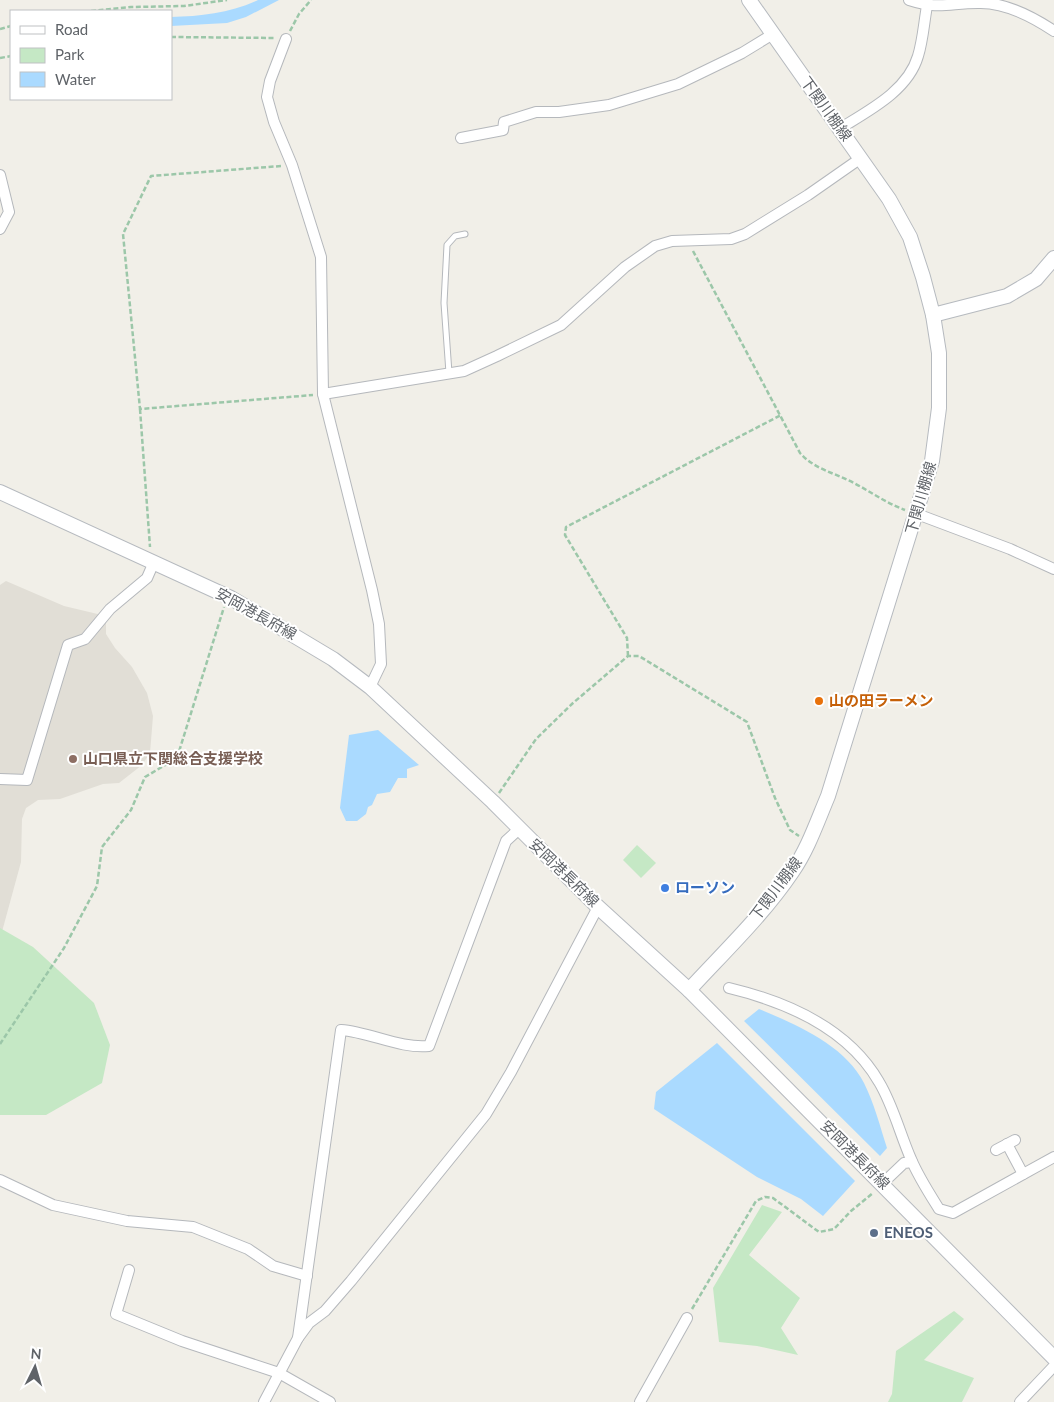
<svg xmlns="http://www.w3.org/2000/svg" width="1054" height="1402" font-family="Lato,'Noto Sans JP',sans-serif">
  <style>
    .education { fill: #e1ded6 }
    .green { fill: #c5e8c5 }
    .water { fill: #aadaff }
    .lines { fill: none; stroke-linecap: round; stroke-linejoin: round }
    .lane-casing { stroke: #b5b8bc; stroke-width: 7 }
    .street-casing { stroke: #b5b8bc; stroke-width: 12 }
    .secondary-casing { stroke: #b6babf; stroke-width: 16 }
    .path { stroke: #9cc7a9; stroke-width: 2.5; stroke-dasharray: 5 2.5; stroke-linecap: butt }
    .lane { stroke: #fff; stroke-width: 5 }
    .street { stroke: #fff; stroke-width: 10 }
    .secondary { stroke: #fff; stroke-width: 14 }
    .food-dot { fill: #e8710a; stroke: #fff; stroke-width: 2 }
    .education-dot { fill: #8d6e63; stroke: #fff; stroke-width: 2 }
    .shop-dot { fill: #3f7fe0; stroke: #fff; stroke-width: 2 }
    .service-dot { fill: #5c6f8a; stroke: #fff; stroke-width: 2 }
    .labels { text-anchor: middle; stroke-width: 4; stroke-linejoin: round; paint-order: stroke }
    .street-label { font-size: 15px; fill: #5f6368; stroke: #fff }
    .food-label { font-size: 15px; font-weight: bold; fill: #c56008; stroke: #fff; text-anchor: start }
    .education-label { font-size: 15px; font-weight: bold; fill: #785e54; stroke: #fff; text-anchor: start }
    .shop-label { font-size: 15px; font-weight: bold; fill: #366cbe; stroke: #fff; text-anchor: start }
    .service-label { font-size: 15px; font-weight: bold; fill: #4e5e75; stroke: #fff; text-anchor: start }
  </style>
  <rect width="100%" height="100%" fill="#f1efe8"/>
  <polygon class="education" points="6,581 64,606 106,616 106,634 115,648 132,667 147,693 153,716 150,753 142,765 119,783 103,784 60,799 38,800 26,808 22,819 21,862 0,939 0,585"/>
  <g class="green">
    <polygon points="637,845 656,863 641,878 623,860"/>
    <polygon points="0,928 33,947 94,1003 110,1045 102,1083 46,1115 0,1115"/>
    <polygon points="762,1205 782,1212 749,1255 800,1298 781,1328 798,1355 757,1346 719,1342 713,1288"/>
    <polygon points="954,1311 964,1319 924,1360 974,1378 962,1402 888,1402 892,1394 896,1351"/>
  </g>
  <g class="water">
    <path d="M258,0H279L246,17L227,23L171,26V17C201,16 230,13 258,0Z"/>
    <polygon points="378,730 419,765 407,769 407,778 398,778 390,792 377,794 372,805 368,807 366,814 357,821 346,821 340,808 349,735"/>
    <path d="M759,1009C795,1024 845,1045 864,1083C874,1103 880,1126 887,1148L880,1156L744,1021Z"/>
    <polygon points="717,1043 855,1181 823,1216 801,1199 757,1177 654,1109 656,1092"/>
  </g>
  <g class="lines">
    <defs>
      <polyline id="lane" points="449,373 444,303 447,245 455,236 465,234"/>
      <g id="street">
        <path d="M909,0C940,10 949,3 978,3C1004,2 1033,17 1054,31"/>
        <polyline points="286,39 270,81 267,97 274,122 292,165 321,257 323,394 372,590 379,624 381,664 370,687"/>
        <path d="M839,129C868,111 908,91 918,56C923,40 924,22 927,6"/>
        <polyline points="461,138 503,130 504,122 536,112 559,112 609,105 678,84 742,53 773,34"/>
        <polyline points="0,175 9,212 0,229"/>
        <polyline points="323,394 464,371 497,356 561,325 625,267 655,246 672,241 731,239 745,234 808,195 861,158"/>
        <polyline points="917,514 1010,549 1054,569"/>
        <polyline points="0,779 27,780 68,645 85,639 110,609 147,578 154,562"/>
        <path d="M729,988C787,1002 848,1028 879,1082C893,1105 900,1134 911,1159C918,1176 929,1193 939,1209L953,1213L1054,1157"/>
        <polyline points="1007,1144 1023,1174"/>
        <polyline points="996,1150 1015,1140"/>
        <polyline points="0,1180 53,1205 127,1221 193,1227 248,1249 273,1266 307,1276"/>
        <polyline points="883,1183 904,1163 912,1162"/>
        <polyline points="129,1270 116,1314 182,1341 279,1373 330,1402"/>
        <path d="M298,1338L341,1030C370,1032 400,1049 429,1046L506,841L519,829"/>
        <polyline points="264,1402 298,1338 309,1323 325,1311 351,1281 486,1114 511,1072 598,907"/>
        <polyline points="640,1402 687,1318"/>
        <polyline points="1020,1402 1054,1366"/>
      </g>
      <g id="secondary">
        <polyline points="933,315 1007,296 1036,279 1054,258"/>
        <polyline points="0,492 231,598 333,659 370,687 493,802 598,907 689,990 1054,1358"/>
        <path d="M689,990C724,952 763,915 792,872C808,849 817,822 828,796L932,461L939,408V353L933,315L923,277L910,237L889,199L749,0"/>
      </g>
    </defs>
    <use href="#lane" class="lane-casing"/>
    <use href="#street" class="street-casing"/>
    <use href="#secondary" class="secondary-casing"/>
    <g class="path">
      <polyline points="91,11 131,7 184,6 227,0"/>
      <polyline points="0,29 11,26"/>
      <polyline points="290,31 299,14 311,0"/>
      <polyline points="171,37 275,38"/>
      <polyline points="0,58 11,56"/>
      <polyline points="281,166 151,176 123,234 140,409 313,395"/>
      <path d="M693,251L800,453C814,469 835,473 854,483C871,492 886,503 905,510"/>
      <polyline points="140,409 150,547"/>
      <polyline points="628,656 627,638 565,535 566,527 781,415"/>
      <polyline points="499,793 536,739 573,703 628,656 639,656 747,722 775,798 790,830 799,836"/>
      <polyline points="0,1044 64,948 97,886 102,847 131,810 145,777 177,758 224,607"/>
      <polyline points="692,1309 756,1201 765,1197 773,1198 819,1232 834,1229 851,1211 873,1193"/>
    </g>
    <use href="#lane" class="lane"/>
    <use href="#street" class="street"/>
    <use href="#secondary" class="secondary"/>
  </g>
  <circle class="food-dot" cx="819" cy="701" r="5"/>
  <circle class="education-dot" cx="73" cy="759" r="5"/>
  <circle class="shop-dot" cx="665" cy="888" r="5"/>
  <circle class="service-dot" cx="874" cy="1233" r="5"/>
  <g class="labels">
    <g class="street-label">
      <text transform="translate(826 109) rotate(54)" y="5">下関川棚線</text>
      <text transform="translate(921 498) rotate(-74)" y="5">下関川棚線</text>
      <text transform="translate(256 614) rotate(29)" y="5">安岡港長府線</text>
      <text transform="translate(564 873) rotate(44)" y="5">安岡港長府線</text>
      <text transform="translate(776 889) rotate(-53)" y="5">下関川棚線</text>
      <text transform="translate(855 1155) rotate(45)" y="5">安岡港長府線</text>
    </g>
    <g class="food-label">
      <text x="829" y="706">山の田ラーメン</text>
    </g>
    <g class="education-label">
      <text x="83" y="764">山口県立下関総合支援学校</text>
    </g>
    <g class="shop-label">
      <text x="675" y="893">ローソン</text>
    </g>
    <g class="service-label">
      <text x="884" y="1238">ENEOS</text>
    </g>
  </g>
  <rect x="10" y="10" width="162" height="90" fill="#ffffff" stroke="#bfc1c3"/>
  <rect x="20" y="26" width="25" height="8" fill="#ffffff" stroke="#bfc1c3"/>
  <text x="55" y="35" font-size="15" fill="#5f6368">Road</text>
  <rect x="20" y="48" width="25" height="15" fill="#c5e8c5" stroke="#bfc1c3"/>
  <text x="55" y="60" font-size="15" fill="#5f6368">Park</text>
  <rect x="20" y="72" width="25" height="15" fill="#aadaff" stroke="#bfc1c3"/>
  <text x="55" y="85" font-size="15" fill="#5f6368">Water</text>
  <g transform="translate(35 1367) rotate(5)" stroke="#ffffff" stroke-width="4" paint-order="stroke">
  <path d="M0-4L9 19L0 12L-9 19Z" fill="#5f6368"/>
  <text y="-8" font-size="14" font-weight="bold" text-anchor="middle" fill="#5f6368">N</text>
  </g>
</svg>
